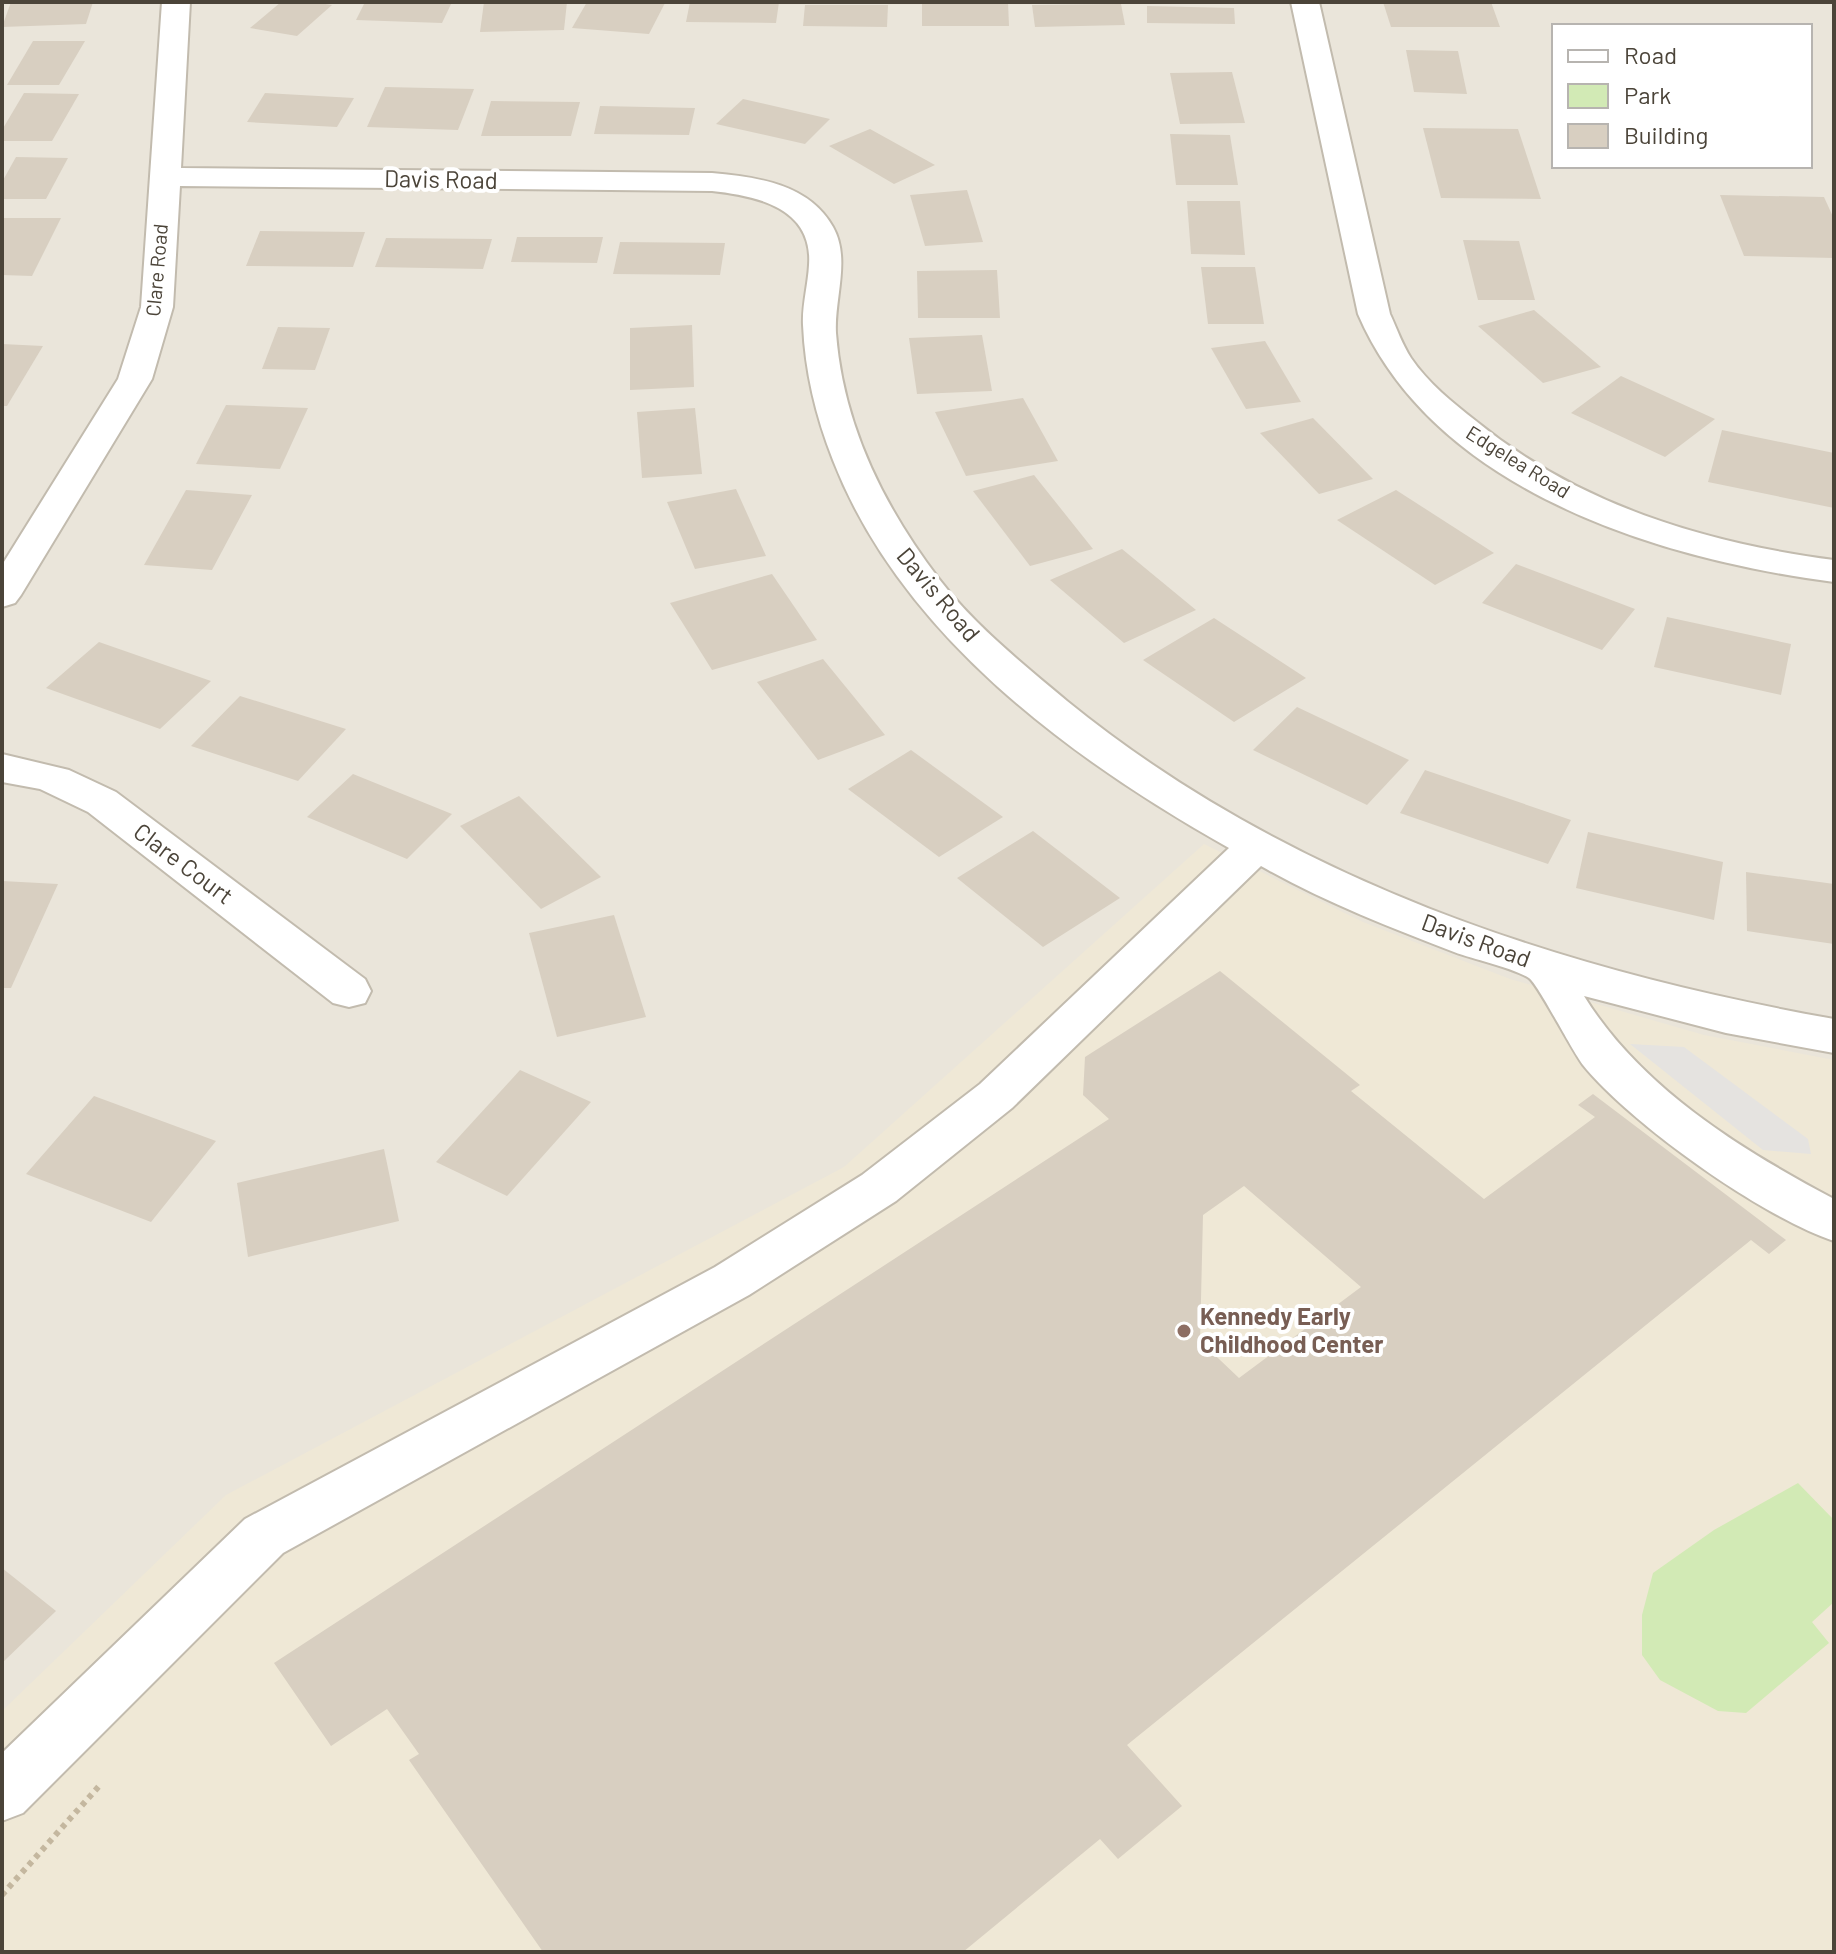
<svg xmlns="http://www.w3.org/2000/svg" width="1836" height="1954" font-family="Barlow,sans-serif">
  <style>
    .residential { fill: #eae5da; fill-rule: evenodd }
    .education { fill: #efe8d6 }
    .green { fill: #d2eab5 }
    .parking { fill: #e5e3e0 }
    .building { fill: #d8cfc1; fill-rule: evenodd }
    .lines { fill: none; stroke-linecap: round; stroke-linejoin: round }
    .minor-casing { stroke: #c2bbae; stroke-width: 4 }
    .path { stroke: #c4b79f; stroke-width: 6; stroke-dasharray: 5 5; stroke-linecap: butt }
    .minor { fill: #fff; fill-rule: evenodd }
    .education-dot { fill: #8d6e63; stroke: #fff; stroke-width: 3 }
    .labels { text-anchor: middle; stroke-width: 8; stroke-linejoin: round; paint-order: stroke }
    .far-street-label { font-size: 20px; fill: #4b4439; stroke: #fff }
    .street-label { font-size: 24px; fill: #4b4439; stroke: #fff }
    .education-label { font-size: 24px; font-weight: bold; fill: #785e54; stroke: #fff; text-anchor: start }
  </style>
  <rect width="100%" height="100%" fill="#f6f3ec"/>
  <path class="residential" d="M2,2H1834V1952H2ZM1554,26H1810V166H1554Z"/>
  <polygon class="education" points="1204,844 1363,922 1510,979 1704,1035 1834,1060 1834,1952 2,1952 2,1711 226,1495 844,1167"/>
  <polygon class="green" points="1798,1483 1834,1520 1834,1602 1812,1622 1829,1643 1746,1713 1718,1711 1660,1680 1642,1655 1642,1615 1653,1573 1714,1530"/>
  <polygon class="parking" points="1630,1044 1684,1047 1808,1139 1811,1154 1763,1150"/>
  <g class="building">
    <polygon points="11,2 93,2 86,24 2,27"/>
    <polygon points="281,2 313,2 332,5 297,36 250,28"/>
    <polygon points="365,2 452,2 442,23 356,20"/>
    <polygon points="484,2 567,2 564,30 480,32"/>
    <polygon points="587,2 648,2 665,3 649,34 572,28"/>
    <polygon points="690,2 779,2 776,23 686,22"/>
    <polygon points="922,2 1008,2 1009,26 922,26"/>
    <polygon points="1383,2 1491,2 1500,27 1391,27"/>
    <polygon points="1121,4 1125,25 1035,27 1032,5"/>
    <polygon points="805,5 888,5 887,27 803,26"/>
    <polygon points="1147,6 1234,8 1235,24 1147,23"/>
    <polygon points="33,41 85,41 59,85 7,85"/>
    <polygon points="1406,50 1458,51 1467,94 1414,92"/>
    <polygon points="1232,72 1245,123 1180,124 1170,73"/>
    <polygon points="385,87 474,89 458,130 367,127"/>
    <polygon points="24,93 79,94 52,141 2,141 2,130"/>
    <polygon points="265,93 354,98 337,127 247,122"/>
    <polygon points="743,99 830,119 805,144 716,124"/>
    <polygon points="491,101 580,102 571,136 481,136"/>
    <polygon points="600,106 695,108 689,135 594,134"/>
    <polygon points="1423,128 1518,129 1541,199 1441,198"/>
    <polygon points="870,129 935,165 894,184 829,146"/>
    <polygon points="1170,134 1230,135 1238,185 1176,185"/>
    <polygon points="16,157 68,158 46,199 2,199 2,182"/>
    <polygon points="967,190 983,242 925,246 910,195"/>
    <polygon points="1720,195 1824,197 1834,219 1834,258 1744,256"/>
    <polygon points="1187,201 1240,201 1245,255 1191,254"/>
    <polygon points="2,218 61,218 32,276 2,275"/>
    <polygon points="260,231 365,232 353,267 246,266"/>
    <polygon points="517,237 603,237 597,263 511,262"/>
    <polygon points="386,238 492,239 483,269 375,267"/>
    <polygon points="1463,240 1519,241 1535,300 1478,300"/>
    <polygon points="620,242 725,243 720,275 613,274"/>
    <polygon points="1201,267 1255,267 1264,324 1208,324"/>
    <polygon points="997,270 1000,318 918,318 917,271"/>
    <polygon points="1534,310 1601,367 1543,383 1478,326"/>
    <polygon points="692,325 694,387 630,390 630,328"/>
    <polygon points="278,327 330,328 315,370 262,369"/>
    <polygon points="982,335 992,391 917,394 909,338"/>
    <polygon points="1265,341 1301,402 1246,409 1211,348"/>
    <polygon points="2,344 43,346 7,406 2,406"/>
    <polygon points="1621,376 1715,419 1665,457 1571,413"/>
    <polygon points="1023,398 1058,461 966,476 935,412"/>
    <polygon points="226,405 308,408 280,469 196,464"/>
    <polygon points="695,408 702,474 642,478 637,412"/>
    <polygon points="1313,418 1373,479 1319,494 1260,433"/>
    <polygon points="1722,430 1834,453 1834,508 1708,482"/>
    <polygon points="1034,475 1093,549 1030,566 973,491"/>
    <polygon points="736,489 766,556 695,569 667,502"/>
    <polygon points="186,490 252,495 212,570 144,565"/>
    <polygon points="1396,490 1494,553 1435,585 1337,520"/>
    <polygon points="1122,549 1196,610 1124,643 1050,580"/>
    <polygon points="1516,564 1635,609 1602,650 1482,603"/>
    <polygon points="772,574 817,640 712,670 670,603"/>
    <polygon points="1667,617 1791,644 1781,695 1654,667"/>
    <polygon points="1214,618 1306,678 1234,722 1143,660"/>
    <polygon points="99,642 211,681 160,729 46,688"/>
    <polygon points="823,659 885,735 818,760 757,682"/>
    <polygon points="240,696 346,729 298,781 191,746"/>
    <polygon points="1297,707 1409,760 1367,805 1253,750"/>
    <polygon points="911,750 1003,817 939,857 848,789"/>
    <polygon points="1425,770 1571,820 1548,864 1400,813"/>
    <polygon points="353,774 452,814 407,859 307,817"/>
    <polygon points="519,796 601,877 541,909 460,826"/>
    <polygon points="1033,831 1120,898 1043,947 957,878"/>
    <polygon points="1588,832 1723,862 1714,920 1576,888"/>
    <polygon points="1746,872 1834,884 1834,944 1747,931"/>
    <polygon points="2,881 58,884 11,988 2,988"/>
    <polygon points="614,915 646,1017 557,1037 529,933"/>
    <path d="M1220,971L1360,1085L1351,1091L1484,1199L1595,1117L1578,1105L1593,1094L1786,1240L1769,1254L1751,1240L1127,1745L1182,1806L1118,1859L1100,1839L963,1952H543L409,1760L419,1754L387,1709L331,1746L274,1663L1109,1119L1083,1095L1085,1057ZM1244,1186L1361,1287L1239,1378L1200,1341L1203,1215Z"/>
    <polygon points="520,1070 591,1102 507,1196 436,1162"/>
    <polygon points="94,1096 216,1141 151,1222 26,1174"/>
    <polygon points="384,1149 399,1221 248,1257 237,1183"/>
    <polygon points="2,1568 56,1611 2,1663"/>
  </g>
  <g class="lines">
    <defs>
      <g id="minor">
        <path d="M162,2H190L181,168L712,173C757,177 809,184 833,227C851,259 834,299 836,333C843,425 884,507 939,579C975,626 1022,663 1067,701C1287,880 1559,970 1834,1019V1053L1726,1033L1584,996C1641,1088 1740,1149 1834,1199V1241C1762,1217 1631,1124 1583,1065C1571,1049 1538,984 1529,978C1511,967 1475,960 1454,952C1389,927 1322,901 1261,866L1012,1108L896,1201L749,1295L283,1553L23,1813L2,1821V1753L245,1519L715,1267L862,1175L980,1084L1229,848C1071,759 901,635 833,460C816,417 805,372 803,325C802,305 808,285 809,265C813,208 758,196 712,191L180,186L173,307L152,379L21,595L15,603L2,607V565L118,379L141,307Z"/>
        <path d="M1291,2H1319L1390,314C1397,329 1402,344 1411,358C1428,383 1453,403 1476,421C1579,505 1705,543 1834,560V582C1659,559 1434,491 1358,314Z"/>
        <polygon points="2,754 69,770 116,792 365,979 371,991 365,1003 349,1007 333,1003 88,812 40,789 2,782"/>
      </g>
    </defs>
    <use href="#minor" class="minor-casing"/>
    <polyline class="path" points="2,1895 100,1785"/>
    <use href="#minor" class="minor"/>
  </g>
  <circle class="education-dot" cx="1184" cy="1331" r="8"/>
  <g class="labels">
    <g class="far-street-label">
      <text transform="translate(157 270) rotate(-85)" y="7">Clare Road</text>
      <text transform="translate(1518 462) rotate(32)" y="7">Edgelea Road</text>
    </g>
    <g class="street-label">
      <text transform="translate(441 180) rotate(1)" y="8">Davis Road</text>
      <text transform="translate(938 595) rotate(50)" y="8">Davis Road</text>
      <text transform="translate(183 864) rotate(37)" y="8">Clare Court</text>
      <text transform="translate(1476 941) rotate(20)" y="8">Davis Road</text>
    </g>
    <g class="education-label">
      <text x="1200" y="1325">Kennedy Early<tspan x="1200" dy="28">Childhood Center</tspan></text>
    </g>
  </g>
  <rect width="1836" height="1954" fill="none" stroke="#4b4439" stroke-width="8"/>
  <rect x="1552" y="24" width="260" height="144" fill="#ffffff" stroke="#b7b4b0" stroke-width="2"/>
  <rect x="1568" y="50" width="40" height="12" fill="#ffffff" stroke="#b7b4b0" stroke-width="2"/>
  <text x="1624" y="64" font-size="24" fill="#4b4439">Road</text>
  <rect x="1568" y="84" width="40" height="24" fill="#d2eab5" stroke="#b7b4b0" stroke-width="2"/>
  <text x="1624" y="104" font-size="24" fill="#4b4439">Park</text>
  <rect x="1568" y="124" width="40" height="24" fill="#d8cfc1" stroke="#b7b4b0" stroke-width="2"/>
  <text x="1624" y="144" font-size="24" fill="#4b4439">Building</text>
</svg>
